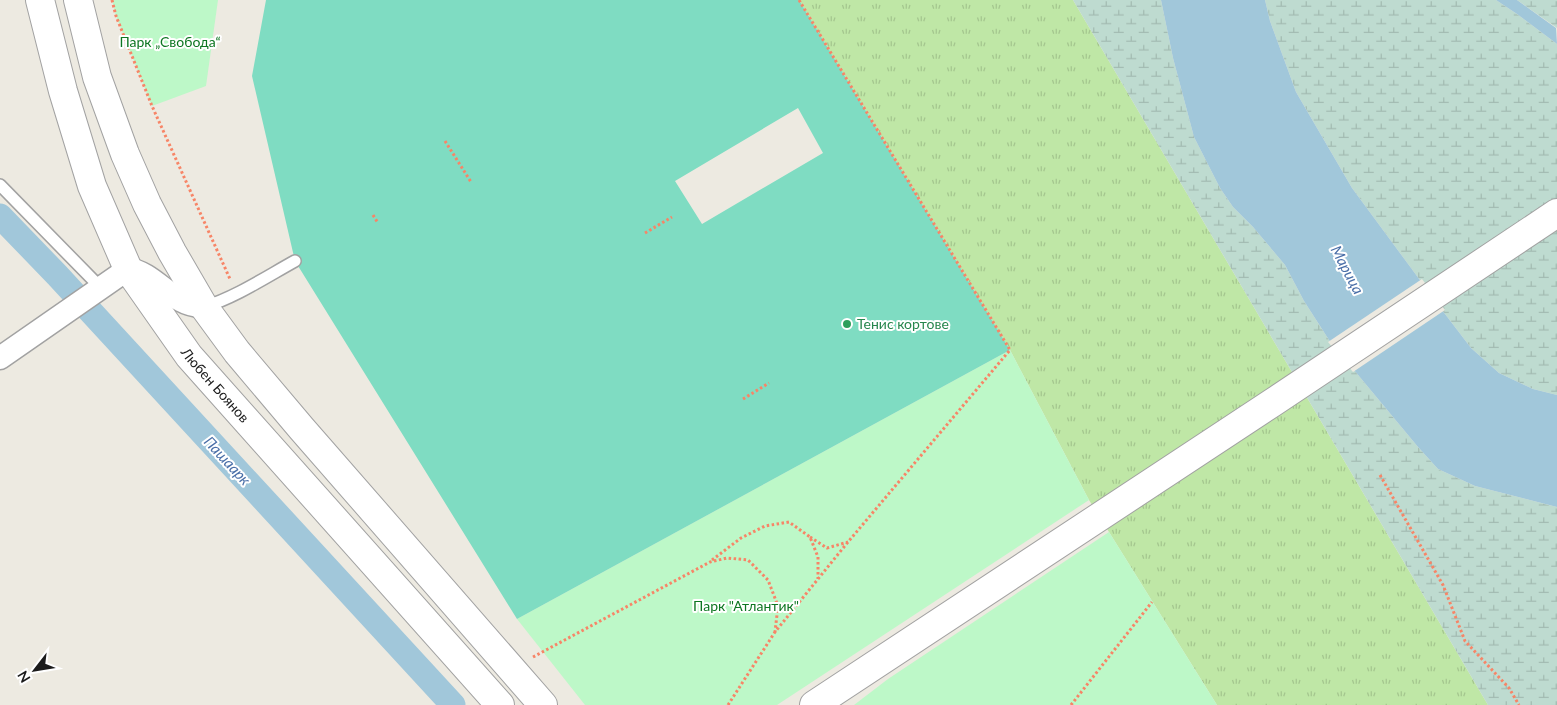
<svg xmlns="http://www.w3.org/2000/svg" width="1557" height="705" font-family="Lato,sans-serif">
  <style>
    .grass { fill: url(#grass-tufts) }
    .wetland { fill: url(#wetland-marsh) }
    .park { fill: #bdf8c8 }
    .pitch { fill: #7fdcc2; fill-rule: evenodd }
    .water { fill: #a1c7da }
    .pier { fill: #edeae1 }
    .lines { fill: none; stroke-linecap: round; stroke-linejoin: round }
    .canal { stroke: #a1c7da; stroke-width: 25 }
    .service-casing { stroke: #a2a2a2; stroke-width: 14 }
    .minor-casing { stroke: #a2a2a2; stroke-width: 25 }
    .tertiary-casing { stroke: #a2a2a2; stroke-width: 30 }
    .path { stroke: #f78567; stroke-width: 3; stroke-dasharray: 2.5 2.5; stroke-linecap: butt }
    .service { stroke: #fff; stroke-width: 11 }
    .minor { stroke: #fff; stroke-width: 22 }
    .tertiary { stroke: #fff; stroke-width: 28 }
    .leisure-dot { fill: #2e9e5b; stroke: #fff; stroke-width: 2 }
    .labels { text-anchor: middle; stroke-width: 4; stroke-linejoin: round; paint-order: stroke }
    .park-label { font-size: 14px; fill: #0d7621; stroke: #fff }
    .leisure-label { font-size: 14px; fill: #27864d; stroke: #fff; text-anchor: start }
    .street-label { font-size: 14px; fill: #1b1b1b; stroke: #fff }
    .water-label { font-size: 15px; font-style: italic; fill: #4a6fa8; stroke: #fff }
  </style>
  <defs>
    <pattern id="grass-tufts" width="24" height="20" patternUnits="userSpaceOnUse" patternTransform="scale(1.25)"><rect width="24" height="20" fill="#bfe7a6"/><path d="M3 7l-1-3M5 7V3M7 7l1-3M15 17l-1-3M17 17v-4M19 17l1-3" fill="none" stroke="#a4c68e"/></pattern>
    <pattern id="wetland-marsh" width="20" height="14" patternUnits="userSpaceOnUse" patternTransform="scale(1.25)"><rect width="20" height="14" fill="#bedbd0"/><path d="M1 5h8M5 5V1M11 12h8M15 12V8" fill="none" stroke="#a3bbb2"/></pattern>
  </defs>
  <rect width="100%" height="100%" fill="#edeae1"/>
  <polygon class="grass" points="799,0 1073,0 1488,705 1217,705 1089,500 1010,350"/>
  <g class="wetland">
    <polygon points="1073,0 1161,0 1173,58 1194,137 1220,188 1233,207 1253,227 1285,265 1304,301 1329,340 1418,447 1438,469 1475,486 1557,507 1557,705 1488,705"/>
    <polygon points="1265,0 1496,0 1517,14 1557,44 1557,395 1533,389 1499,373 1471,348 1442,310 1352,188 1296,92 1270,21"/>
    <polygon points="1517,0 1557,0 1557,28"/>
  </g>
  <g class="park">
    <polygon points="112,0 218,0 206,86 152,106 116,16"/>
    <polygon points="1010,350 1089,500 777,705 585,705 517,619"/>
    <polygon points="1109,532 1217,705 854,705 888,679"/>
  </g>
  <path class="pitch" d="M266,0H799L1010,350L517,619L295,261L252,76ZM798,108L823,153L702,224L675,181Z"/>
  <g class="water">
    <polygon points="1161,0 1265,0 1270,21 1296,92 1352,188 1442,310 1471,348 1499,373 1533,389 1557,395 1557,507 1475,486 1438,469 1418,447 1329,340 1304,301 1285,265 1253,227 1233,207 1220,188 1194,137 1173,58"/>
    <polygon points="1496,0 1517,0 1556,28 1557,44 1517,14"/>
  </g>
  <polygon class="pier" points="1422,279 1445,310 1353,372 1328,342"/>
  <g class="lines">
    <polyline class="canal" points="0,216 57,275 453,705"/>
    <defs>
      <g id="service">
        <polyline points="0,185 100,287"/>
        <path d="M204,307C236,297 266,277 295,261"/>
      </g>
      <path id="minor" d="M0,358L128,269C149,272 163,291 182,301C189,305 196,306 204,307"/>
      <g id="tertiary">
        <path id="s1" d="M40,0L63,91L92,186L128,269L189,356L500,705"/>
        <polyline points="78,0 97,77 125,154 147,204 172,252 204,307 237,352 302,429 543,705"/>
        <polyline points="814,705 1272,403 1557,213"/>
      </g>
    </defs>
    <use href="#service" class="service-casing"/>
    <use href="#minor" class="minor-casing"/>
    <use href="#tertiary" class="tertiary-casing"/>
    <g class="path">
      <polyline points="112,0 116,16 152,106 230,279"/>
      <polyline points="445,141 471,182"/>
      <polyline points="373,215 378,223"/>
      <polyline points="645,233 672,217"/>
      <polyline points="743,399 769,383"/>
      <polyline points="1380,475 1443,585 1465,641 1509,688 1519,705"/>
      <polyline points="810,537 827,548 848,542"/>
      <polyline points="712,560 741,538 765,526 789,522 810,537 818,557 818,579"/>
      <polyline points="533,657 710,562 727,558 748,560 768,580 778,606 775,632"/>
      <polyline points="728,705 775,632 848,542 1010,350 799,0"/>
      <polyline points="1071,705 1152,602"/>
    </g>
    <use href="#service" class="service"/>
    <use href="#minor" class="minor"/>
    <use href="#tertiary" class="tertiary"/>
  </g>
  <circle class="leisure-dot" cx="847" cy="324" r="5"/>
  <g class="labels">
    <g class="park-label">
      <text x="170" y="47">Парк „Свобода“</text>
      <text x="746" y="611">Парк "Атлантик"</text>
    </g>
    <g class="leisure-label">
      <text x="857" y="329">Тенис кортове</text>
    </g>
    <g class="street-label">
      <text dy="5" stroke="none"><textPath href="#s1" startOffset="429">Любен Боянов</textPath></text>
    </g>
    <g class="water-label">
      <text transform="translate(1347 270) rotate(62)" y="5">Марица</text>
      <text transform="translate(227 461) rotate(47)" y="5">Пашаарк</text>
    </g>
  </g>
  <g transform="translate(35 670) rotate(239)" stroke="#ffffff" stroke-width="4" paint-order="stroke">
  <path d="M0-4L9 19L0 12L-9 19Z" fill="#1b1b1b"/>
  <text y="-8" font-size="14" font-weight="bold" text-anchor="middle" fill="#1b1b1b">N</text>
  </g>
</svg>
